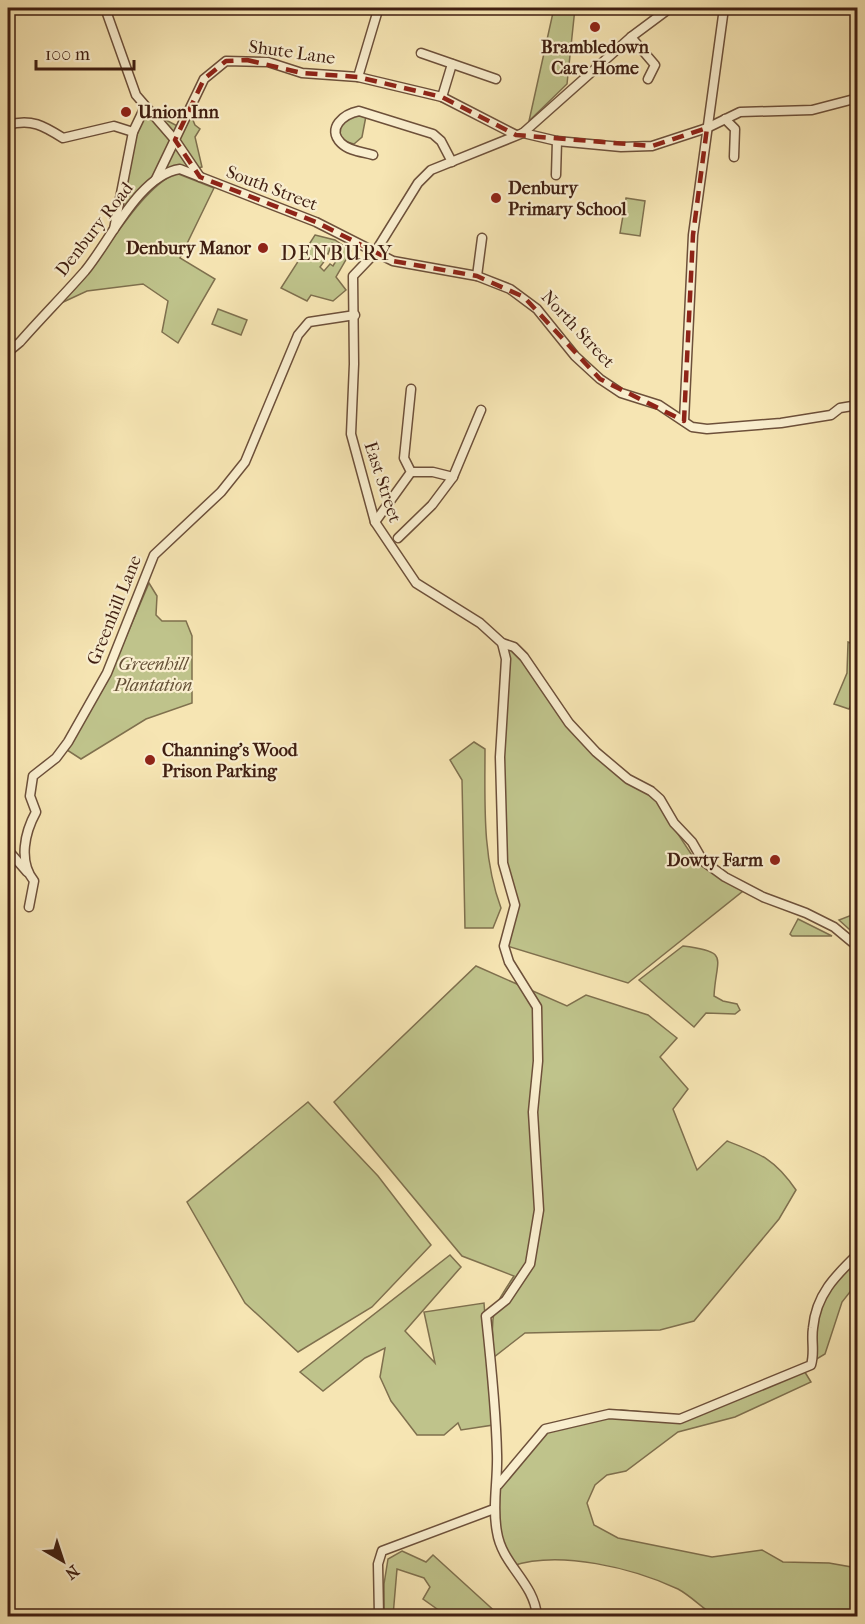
<svg xmlns="http://www.w3.org/2000/svg" width="865" height="1624" font-family="'IM FELL French Canon',serif">
  <style>
    .green { fill: #bfc38b; stroke: #7f704e; stroke-width: 1.5; fill-rule: evenodd }
    .lines { fill: none; stroke-linecap: round; stroke-linejoin: round }
    .minor-casing { stroke: #6d503a; stroke-width: 11 }
    .minor { stroke: #f9eece; stroke-width: 8 }
    .marked { fill: none; stroke: #8f2418; stroke-width: 4.5; stroke-dasharray: 12 8; stroke-linejoin: round }
    .poi-dot { fill: #8f2418; stroke: #f9eece; stroke-width: 2 }
    .labels { text-anchor: middle; stroke-width: 4.5; stroke-linejoin: round; paint-order: stroke }
    .poi-label { font-size: 18px; font-weight: bold; fill: #3f1e11; stroke: #f9eece; text-anchor: start }
    .street-label { font-size: 18px; fill: #3f1e11; stroke: #f9eece }
    .park-label { font-size: 18px; font-style: italic; fill: #655036; stroke: #f9eece }
    .quarter-label { font-size: 21px; letter-spacing: 1.5px; fill: #3f1e11; stroke: #f9eece }
  </style>
  <rect width="100%" height="100%" fill="#f6e5b3"/>
  <filter id="stains"><feTurbulence type="fractalNoise" baseFrequency=".00333" numOctaves="4"/><feColorMatrix values="0 0 0 0 .2 0 0 0 0 .09 0 0 0 0 .02 0 0 0 .5 -.17"/></filter>
  <radialGradient id="worn" r=".72"><stop offset=".6" stop-color="#630" stop-opacity="0"/><stop offset="1" stop-color="#630" stop-opacity=".3"/></radialGradient>
  <g class="green">
    <polygon points="554,8 575,8 567,84 529,121"/>
    <path d="M190,113L195,125L200,129L195,137L202,167L191,170L178,165C150,174 137,196 118,218L135,135L144,117L164,119L183,129Z"/>
    <polygon points="353,113 366,116 362,137 354,144 343,141 339,133 340,123"/>
    <path d="M176,173L214,188L180,258L215,279L178,343L162,332L168,301L143,284L87,291L59,304C67,295 77,287 84,277C109,248 141,189 176,173Z"/>
    <polygon points="626,198 645,201 640,236 620,233"/>
    <path d="M315,235L335,240L351,251L336,277L346,290L333,301L311,295L307,301L281,288ZM332,243L342,248L334,259L336,261L333,266L330,264L324,271L320,267L326,259L322,256L325,252L328,254Z"/>
    <polygon points="218,309 247,320 241,335 212,324"/>
    <polygon points="149,583 157,596 156,615 162,621 186,621 192,636 192,703 146,719 81,759 67,750 107,682"/>
    <polygon points="848,642 858,646 857,691 849,709 834,704 847,673"/>
    <polygon points="506,647 522,658 566,725 657,802 697,863 743,891 628,983 507,946 518,905 506,861 504,756 510,660"/>
    <path d="M474,742L485,749C485,803 482,857 501,908L493,928H465L462,780L450,760Z"/>
    <polygon points="857,913 857,928 850,930 839,920"/>
    <polygon points="798,919 832,936 792,936 790,934"/>
    <path d="M683,946C731,952 716,957 714,996L723,1001L737,1004L740,1010L735,1014L706,1013L694,1027L639,980Z"/>
    <path d="M476,966L567,1006L586,995L648,1015L677,1038L660,1057L688,1089L673,1109L697,1170L727,1141C761,1154 775,1159 796,1190L779,1219L694,1321L660,1330L525,1333L494,1357C491,1314 490,1312 514,1276L462,1256L334,1102Z"/>
    <polygon points="308,1102 378,1176 431,1245 372,1307 298,1352 245,1303 187,1202"/>
    <polygon points="450,1255 461,1267 405,1331 435,1363 424,1312 484,1303 493,1425 461,1430 458,1423 444,1435 417,1435 391,1401 380,1377 385,1348 365,1358 323,1391 300,1372"/>
    <polygon points="857,1258 857,1283 842,1302 825,1354 815,1360 812,1335 824,1293"/>
    <path d="M803,1369L811,1382L735,1417L678,1432L626,1471L607,1475L595,1485L587,1503L594,1525L618,1538L712,1557L762,1550L783,1562L829,1563L857,1568V1616C840,1616 722,1620 715,1616C702,1608 691,1596 678,1589C633,1568 560,1550 512,1566L501,1552L498,1485L548,1427L621,1410L680,1415Z"/>
    <polygon points="402,1551 426,1562 433,1555 500,1616 447,1616 423,1599 430,1587 424,1578 397,1569 393,1616 384,1616 384,1584 388,1559"/>
  </g>
  <g class="lines">
    <defs>
      <g id="minor">
        <polyline points="105,8 136,95 175,140 200,177"/>
        <polyline points="670,8 631,37 523,133 431,170 418,183 374,254 353,276 354,364 351,434 375,522 416,583 480,623 502,643 514,647 524,657 569,723 596,752 628,779 651,791 660,799 674,823 692,842 703,861 725,877 763,897 806,913 834,927 858,947"/>
        <polyline points="631,37 655,65 648,79"/>
        <polyline points="421,53 496,79"/>
        <polyline points="358,77 378,10"/>
        <polyline points="442,97 452,64"/>
        <polyline points="725,119 735,129 734,157"/>
        <path d="M8,125C31,118 44,126 63,138L114,126L133,132"/>
        <polyline points="523,133 557,141 621,147 652,146 707,128 740,112 812,110 858,98"/>
        <path d="M373,155C363,152 349,151 341,143C326,128 344,114 359,111L433,134L441,141L452,162"/>
        <polyline points="556,175 557,141"/>
        <polyline points="156,179 204,79 226,61 268,62 302,73 358,77 442,97 516,135"/>
        <polyline points="114,229 133,132 145,107"/>
        <polyline points="477,276 482,238"/>
        <path d="M8,352L20,342C41,318 64,295 85,271C110,241 139,175 180,169L316,222L393,261L477,276L510,289L537,309L575,356L600,379L621,393L659,405L692,427L707,429L781,423L831,415L840,408L858,405"/>
        <polyline points="684,421 693,235 724,8"/>
        <polyline points="411,472 433,472 453,477"/>
        <polyline points="375,522 411,472 404,458 411,389"/>
        <polyline points="398,538 432,505 453,477 481,410"/>
        <path d="M502,643L506,659L500,757L503,863L515,905L504,946L509,962L537,1007L538,1061L533,1112L539,1210L530,1264L506,1300L486,1316C491,1362 496,1408 497,1454C498,1480 492,1506 497,1532C502,1565 534,1582 537,1616"/>
        <polyline points="8,850 27,872"/>
        <path d="M29,907L34,881C18,861 25,832 36,812L30,796L33,776L56,758L68,742L107,673L154,555L221,492L245,462L298,335L309,322L355,315"/>
        <path d="M498,1485L545,1429L609,1414L680,1419L811,1365C815,1352 811,1341 813,1328C816,1295 835,1276 858,1254"/>
        <polyline points="379,1616 378,1564 382,1551 494,1509"/>
      </g>
    </defs>
    <use href="#minor" class="minor-casing"/>
    <use href="#minor" class="minor"/>
  </g>
  <path class="marked" d="M247,60L302,73L358,77L442,97L516,135L652,146L707,128L693,235L684,421L600,379L524,297L477,276L393,261L316,222L200,177L175,140L204,79L226,61Z"/>
  <g class="poi-dot">
    <circle cx="595" cy="27" r="6"/>
    <circle cx="126" cy="112" r="6"/>
    <circle cx="496" cy="198" r="6"/>
    <circle cx="263" cy="248" r="6"/>
    <circle cx="150" cy="760" r="6"/>
    <circle cx="775" cy="860" r="6"/>
  </g>
  <g class="labels">
    <g class="poi-label">
      <text x="595" y="53" text-anchor="middle">Brambledown<tspan x="595" dy="21">Care Home</tspan></text>
      <text x="138" y="118">Union Inn</text>
      <text x="508" y="194">Denbury<tspan x="508" dy="21">Primary School</tspan></text>
      <text x="251" y="254" text-anchor="end">Denbury Manor</text>
      <text x="162" y="756">Channing's Wood<tspan x="162" dy="21">Prison Parking</tspan></text>
      <text x="763" y="866" text-anchor="end">Dowty Farm</text>
    </g>
    <g class="street-label">
      <text transform="translate(292 52) rotate(8)" y="6">Shute Lane</text>
      <text transform="translate(272 188) rotate(21)" y="6">South Street</text>
      <text transform="translate(94 229) rotate(-52)" y="6">Denbury Road</text>
      <text transform="translate(578 329) rotate(47)" y="6">North Street</text>
      <text transform="translate(383 482) rotate(72)" y="6">East Street</text>
      <text transform="translate(114 610) rotate(-68)" y="6">Greenhill Lane</text>
    </g>
    <g class="park-label">
      <text x="153" y="670">Greenhill<tspan x="153" dy="21">Plantation</tspan></text>
    </g>
    <g class="quarter-label">
      <text x="337" y="260">DENBURY</text>
    </g>
  </g>
  <rect width="865" height="1624" fill="none" stroke="#f6e5b3" stroke-width="30"/>
  <rect x="9" y="9" width="847" height="1606" fill="none" stroke="#3f1e11" stroke-width="3"/>
  <rect x="15" y="15" width="835" height="1594" fill="none" stroke="#3f1e11" stroke-width="1.5"/>
  <g transform="translate(63 1561) rotate(141)" stroke="#f9eece" stroke-width="4.5" paint-order="stroke">
  <path d="M0-4.5L10 22L0 15L-10 22Z" fill="#3f1e11"/>
  <text y="-9" font-size="16" font-weight="bold" text-anchor="middle" fill="#3f1e11">N</text>
  </g>
  <path d="M36 60v9h98v-9" fill="none" stroke="#3f1e11" stroke-width="3"/>
  <text x="45" y="60" font-size="18" fill="#3f1e11" stroke="#f9eece" stroke-width="4.5" paint-order="stroke">100 m</text>
  <rect width="100%" height="100%" filter="url(#stains)"/>
  <rect width="100%" height="100%" fill="url(#worn)"/>
</svg>
